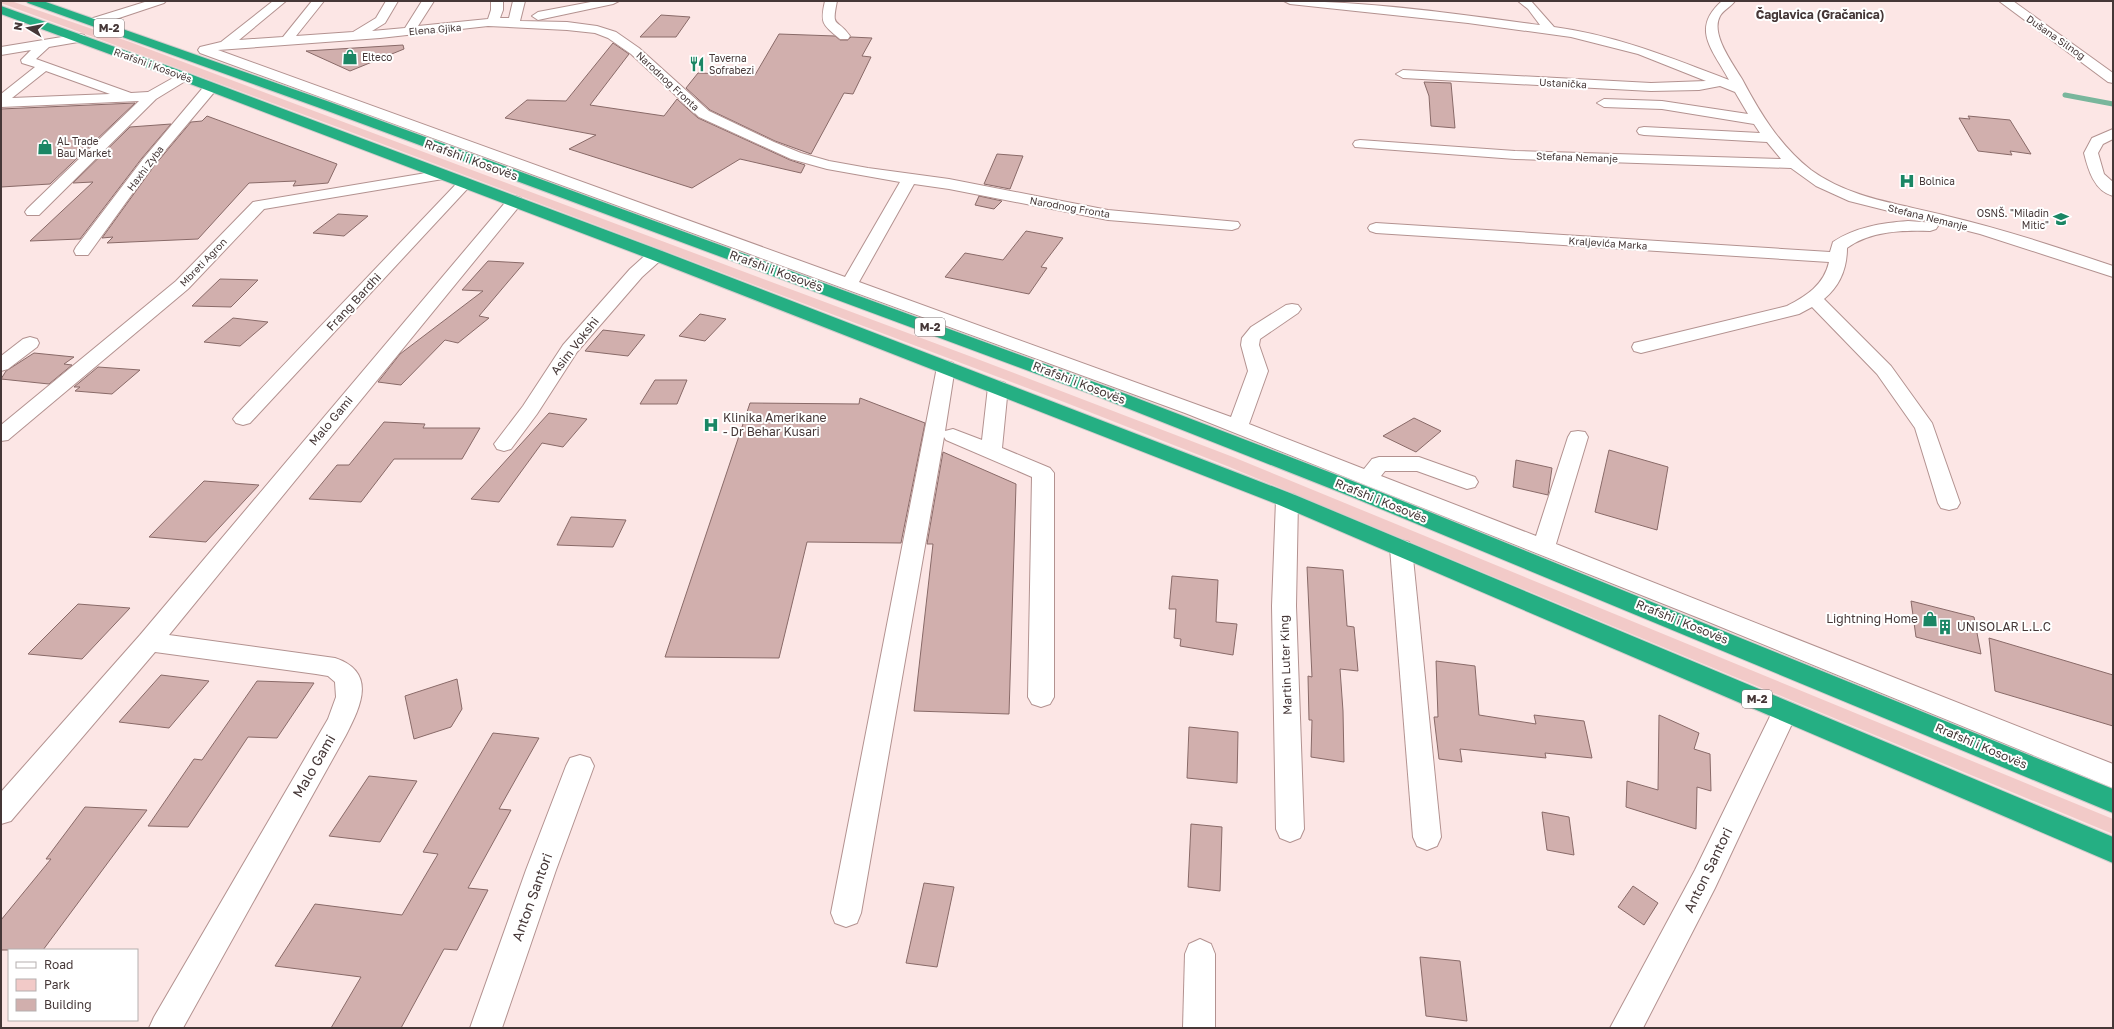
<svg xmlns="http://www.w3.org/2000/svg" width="2114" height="1029" font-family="'Golos Text',sans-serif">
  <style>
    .green { fill: #f2cac8 }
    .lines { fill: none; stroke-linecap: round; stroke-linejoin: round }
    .stream { stroke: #79b69c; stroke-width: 5 }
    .building { fill: #d1afad; stroke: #896a68 }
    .minor-casing { stroke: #b39290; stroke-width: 2 }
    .highway-casing { stroke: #cfcbcb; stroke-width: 2 }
    .minor { fill: #fff; fill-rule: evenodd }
    .highway { fill: #25af83; fill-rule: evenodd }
    .labels { text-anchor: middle; stroke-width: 4; stroke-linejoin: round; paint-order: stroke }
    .far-street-label { font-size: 10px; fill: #453737; stroke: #fff }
    .far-poi-label { font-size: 10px; fill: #453737; stroke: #fff; text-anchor: start }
    .shield { fill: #fff; stroke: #7d7373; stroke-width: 1 }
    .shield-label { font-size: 11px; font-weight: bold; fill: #453737 }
    .far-quarter-label { font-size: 12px; font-weight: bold; fill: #453737; stroke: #fff }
    .street-label { font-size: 12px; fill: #453737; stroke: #fff }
    .poi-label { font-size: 12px; fill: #453737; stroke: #fff; text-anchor: start }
    .near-street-label { font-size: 14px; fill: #453737; stroke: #fff }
  </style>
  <rect width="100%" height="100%" fill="#fce6e5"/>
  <polygon class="green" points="1,1 11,1 130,42 972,357 1233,457 2113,819 2113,834 1227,466 1064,402 348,131 1,3"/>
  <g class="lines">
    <polyline class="stream" points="2065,95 2113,104"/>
  </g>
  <g class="building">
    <polygon points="661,15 690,17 676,37 640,37"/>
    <polygon points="779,34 835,36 840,40 848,40 851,37 872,38 862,56 871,57 853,94 844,93 811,154 775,141 710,110 686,88 698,73 755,75"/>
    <polygon points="613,43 629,54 590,105 664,116 677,99 698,118 790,160 805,165 801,173 740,159 692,188 569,149 596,135 505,118 527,100 566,101"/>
    <polygon points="403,45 404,49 350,71 306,51"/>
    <polygon points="1424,82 1451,83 1455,128 1431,126 1429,96"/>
    <polygon points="135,103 50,184 1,187 1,109"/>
    <polygon points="207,116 337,164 328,183 293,186 296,181 249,183 198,239 107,243 113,237 102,238 154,166 191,122 202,121"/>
    <polygon points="1968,116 2010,120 2031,154 2010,151 2012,155 1978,151 1959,118 1970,119"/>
    <polygon points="171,124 142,158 80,239 30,241 93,182 73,183 130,127"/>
    <polygon points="997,154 1023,156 1010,189 984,184"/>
    <polygon points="979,196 1002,201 994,209 975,205"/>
    <polygon points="338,214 368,216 344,236 313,233"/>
    <polygon points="1026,231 1063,238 1041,267 1047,268 1029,294 945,277 965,253 1003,260"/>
    <polygon points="488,261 524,263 479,316 489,318 458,343 445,340 401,385 378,382 400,354 483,291 462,290"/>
    <polygon points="220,279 258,280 231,307 192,306"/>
    <polygon points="700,314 726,319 705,341 679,336"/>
    <polygon points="233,318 268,322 240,346 204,342"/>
    <polygon points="603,330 645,335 628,356 585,351"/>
    <polygon points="34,353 74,357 64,364 72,365 49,384 1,379 6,371"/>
    <polygon points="98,367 140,370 112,394 75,391 80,387 74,387"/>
    <polygon points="655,380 687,380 677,404 640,404"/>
    <polygon points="860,398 925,423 901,543 807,542 779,658 665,657 750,403 859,404"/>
    <polygon points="549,413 587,419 563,447 542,443 499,502 471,499"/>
    <polygon points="1414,418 1441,431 1416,452 1383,436"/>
    <polygon points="384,422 425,424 423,428 480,428 462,459 394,459 361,502 309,499 337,465 349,465"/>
    <polygon points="1609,450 1668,467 1657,530 1595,512"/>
    <polygon points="943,452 1016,484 1009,714 914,711 933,544 927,544"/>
    <polygon points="1516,460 1552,468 1548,495 1513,487"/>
    <polygon points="204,481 259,485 206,542 149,537"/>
    <polygon points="571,517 626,520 613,547 557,545"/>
    <polygon points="1307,567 1343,570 1347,626 1354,627 1358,671 1340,669 1343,711 1344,762 1311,757 1312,720 1309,720 1308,676 1312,677"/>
    <polygon points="1172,576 1218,580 1216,622 1237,624 1233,655 1180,646 1181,639 1174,638 1176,609 1169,609"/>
    <polygon points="1911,601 1974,617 1981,654 1916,637"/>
    <polygon points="78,604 130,608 82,659 28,654"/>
    <polygon points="1989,638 2113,675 2113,726 1995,691"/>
    <polygon points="1436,661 1475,666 1479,715 1536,724 1534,715 1584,721 1592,758 1545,753 1546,758 1460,749 1462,762 1439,759 1434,717 1438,717"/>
    <polygon points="161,675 209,681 169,728 119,722"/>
    <polygon points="457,679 462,709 451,727 414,739 405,696"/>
    <polygon points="257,681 314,683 277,738 248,737 188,827 148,826 194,759 202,760"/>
    <polygon points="1659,715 1699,733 1694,749 1710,754 1711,791 1697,787 1696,829 1626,807 1627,781 1658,790"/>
    <polygon points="1189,727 1238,732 1237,783 1187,778"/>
    <polygon points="493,733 539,738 499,809 511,810 468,888 488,890 457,950 444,949 401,1028 331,1028 361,977 275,966 315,904 402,915 438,854 423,852"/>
    <polygon points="369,776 417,781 380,842 329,836"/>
    <polygon points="85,807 147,810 43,950 1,950 1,920 51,859 46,859"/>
    <polygon points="1542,812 1569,817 1574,855 1547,850"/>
    <polygon points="1191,824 1222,827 1220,891 1188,887"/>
    <polygon points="924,883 954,887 937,967 906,963"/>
    <polygon points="1633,886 1658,903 1644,925 1618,907"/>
    <polygon points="1420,957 1460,961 1467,1021 1426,1016"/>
  </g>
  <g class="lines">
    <defs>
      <g id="minor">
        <polygon points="148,1 166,1 164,3 98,25 90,25 88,22 90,19"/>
        <path d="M273,1H286L239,40L283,37L312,1H324L296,36L353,32L376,18L386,1H398L385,23L372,31L405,28L422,1H434L418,26L488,19L491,10V1H503V10L500,18H509L513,1H525L520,21L567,22L597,26L616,32L639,48L709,111L774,142L801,153L829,161L868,168L949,179L1108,210L1238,222L1240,225L1238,228L1232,230L1108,220L949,189L914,184L859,282L1231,417L1248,371L1241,345L1242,338L1251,327L1286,305L1292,304L1298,305L1301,309L1298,313L1260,339L1259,345L1268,371L1249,424L1364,469L1372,459L1379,457H1419L1475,477L1478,482L1475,487L1467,489L1417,471H1385L1381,476L1536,536L1568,437L1571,432L1578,431L1585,432L1588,437L1556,544L2113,764V788L1704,620L1185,413L200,53L198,50L200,47L221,42ZM488,26L567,30L595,33L608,38L631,54L699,117L791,159L827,169L900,182L845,277L218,50L380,38Z"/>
        <polygon points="596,1 619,1 613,4 538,20 532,16 538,12"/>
        <path d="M825,1H837C831,30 837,17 850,36L848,39H840C822,24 820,23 825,1Z"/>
        <path d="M1284,1C1370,1 1455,14 1540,25L1528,9L1518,1H1531L1554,27C1615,35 1672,58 1729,80C1713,50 1690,29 1722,1H1735C1731,7 1723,10 1720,16C1710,34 1733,64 1742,79C1760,113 1780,146 1811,170C1851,199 1901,204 1947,216C1998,228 2048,244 2098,261L2113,266V277L1980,234L1849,201L1816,186L1791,168L1515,159L1355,147L1353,144L1355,141L1360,140L1515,151L1781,159L1767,142L1644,135L1639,134L1637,131L1639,128L1644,127L1760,133L1754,124L1662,109L1604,107L1597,103L1604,99L1662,101L1748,114L1735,92L1720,86L1699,90L1651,91L1403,78L1396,74L1403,70L1651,83L1706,81L1638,54L1571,37L1468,23L1290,4Z"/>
        <polygon points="1999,1 2013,1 2113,73 2113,83 2108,82"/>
        <path d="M80,34L84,35L86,38L84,41L49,47L36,59L131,93L148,92L180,74H190L192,77L156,99L39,215H27L25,212L27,209L139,101L1,107V94L35,67L22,63L21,60L31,50L1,55V47ZM46,71L110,94L12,98Z"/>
        <polygon points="211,83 218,87 216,90 153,165 88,255 76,255 74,251 76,247 143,159 206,84"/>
        <path d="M2113,129V139L2103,144L2098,153L2104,174L2113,182V196C2094,191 2088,169 2084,153L2092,138Z"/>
        <polygon points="444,170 449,172 452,175 449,178 264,209 188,289 8,440 1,441 1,425 176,281 253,202"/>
        <polygon points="464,179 469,181 472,184 469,187 250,423 243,425 236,423 233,419 236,415 459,181"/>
        <path d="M515,196L521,198L523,201L521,204L169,635L335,658C377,672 361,706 346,735L183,1028H149L154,1017L328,719L336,697L335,682L328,676L316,674L155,652L11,821L1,824V792L140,635L509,198Z"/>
        <path d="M1908,221L1936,223L1938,226L1936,229L1930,231C1902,230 1870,231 1847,248C1847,267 1841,285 1824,299L1891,366L1932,423L1960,503L1957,508L1949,510L1941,508L1938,503L1915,428L1877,374L1812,307L1799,314L1641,353L1634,351L1632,347L1634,343L1787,306C1806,296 1824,285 1829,262L1376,233L1370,231L1368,228L1370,225L1376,223L1830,252L1833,242C1855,227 1882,223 1908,221Z"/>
        <polygon points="656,250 662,251 664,255 662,259 642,277 577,352 537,414 511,449 504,451 497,449 494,444 523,406 563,345 630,269 650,251"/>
        <polygon points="30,337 37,339 39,343 37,347 8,369 1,371 1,356 23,339"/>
        <polygon points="946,361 953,363 955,367 945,431 953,429 982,440 988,387 991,383 998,381 1005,383 1008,387 1002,448 1050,468 1054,473 1054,697 1050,704 1041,707 1032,704 1028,697 1032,477 946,440 944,437 861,913 857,923 846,927 835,923 831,913 937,367 939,363"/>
        <polygon points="1287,493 1295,495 1298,500 1296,606 1304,829 1300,838 1290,842 1280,838 1276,829 1272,606 1276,500 1279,495"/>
        <polygon points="1401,540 1409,542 1412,548 1441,837 1437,846 1427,850 1417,846 1413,837 1390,548 1393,542"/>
        <polygon points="1785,701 1794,704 1798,711 1715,888 1643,1028 1610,1028 1695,870 1776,704"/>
        <polygon points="580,755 590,758 594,766 556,870 502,1028 470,1028 526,870 566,766 570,758"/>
        <polygon points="1200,939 1211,944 1215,954 1215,1028 1183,1028 1185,954 1189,944"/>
      </g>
      <g id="highway">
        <polygon points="26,1 43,1 327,101 1113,389 1368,487 2113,789 2113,813 1352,497 1099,397 317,107 28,3"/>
        <polygon points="1,6 190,74 662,251 1295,495 2113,837 2113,863 1279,505 650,259 180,80 1,14"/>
      </g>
    </defs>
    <use href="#minor" class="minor-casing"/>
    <use href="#highway" class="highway-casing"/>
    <use href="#minor" class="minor"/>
    <use href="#highway" class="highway"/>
  </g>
  <defs>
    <symbol id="shop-bare" viewBox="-9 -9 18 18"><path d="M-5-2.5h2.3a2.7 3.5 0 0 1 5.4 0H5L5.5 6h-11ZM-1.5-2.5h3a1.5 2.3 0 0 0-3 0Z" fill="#1a8664" stroke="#fff" stroke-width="2.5" paint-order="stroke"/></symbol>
    <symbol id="restaurant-bare" viewBox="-9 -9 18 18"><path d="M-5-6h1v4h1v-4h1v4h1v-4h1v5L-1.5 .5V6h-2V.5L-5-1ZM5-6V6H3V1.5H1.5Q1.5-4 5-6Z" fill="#1a8664" stroke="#fff" stroke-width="2.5" paint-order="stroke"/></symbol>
    <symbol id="hospital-bare" viewBox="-9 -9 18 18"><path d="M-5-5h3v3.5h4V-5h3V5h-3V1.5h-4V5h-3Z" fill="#1a8664" stroke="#fff" stroke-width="2.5" paint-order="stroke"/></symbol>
    <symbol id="school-bare" viewBox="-9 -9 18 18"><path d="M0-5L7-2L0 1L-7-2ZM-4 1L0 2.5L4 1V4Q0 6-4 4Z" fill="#1a8664" stroke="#fff" stroke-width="2.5" paint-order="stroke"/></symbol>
    <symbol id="building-bare" viewBox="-9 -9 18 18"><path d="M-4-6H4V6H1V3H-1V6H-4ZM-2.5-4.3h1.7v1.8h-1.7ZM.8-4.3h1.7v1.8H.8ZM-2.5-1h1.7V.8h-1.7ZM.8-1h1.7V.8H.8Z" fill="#1a8664" stroke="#fff" stroke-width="2.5" paint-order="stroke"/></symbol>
  </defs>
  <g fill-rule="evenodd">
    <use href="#shop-bare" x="339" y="46" width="22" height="22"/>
    <use href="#restaurant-bare" x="686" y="53" width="22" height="22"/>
    <use href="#shop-bare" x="34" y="136" width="22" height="22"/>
    <use href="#hospital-bare" x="1896" y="170" width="22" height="22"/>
    <use href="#school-bare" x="2050" y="208" width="22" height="22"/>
    <use href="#hospital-bare" x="700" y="414" width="22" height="22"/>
    <use href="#shop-bare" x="1919" y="608" width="22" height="22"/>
    <use href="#building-bare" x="1934" y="616" width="22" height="22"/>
  </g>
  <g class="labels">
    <g class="far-street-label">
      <text transform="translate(435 29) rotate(-5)" y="4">Elena Gjika</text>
      <text transform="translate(2056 37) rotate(35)" y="4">Dušana Silnog</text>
      <text transform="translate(153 65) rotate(20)" y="4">Rrafshi i Kosovës</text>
      <text transform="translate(668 81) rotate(43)" y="4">Narodnog Fronta</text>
      <text transform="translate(1563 83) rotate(3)" y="4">Ustanička</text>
      <text transform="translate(1577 157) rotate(2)" y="4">Stefana Nemanje</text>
      <text transform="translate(145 168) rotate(-53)" y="4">Haxhi Zyba</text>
      <text transform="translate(1070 207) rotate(10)" y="4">Narodnog Fronta</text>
      <text transform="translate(1928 217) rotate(14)" y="4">Stefana Nemanje</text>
      <text transform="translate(1608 243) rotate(4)" y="4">Kraljevića Marka</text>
      <text transform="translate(203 262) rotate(-46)" y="4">Mbreti Agron</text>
    </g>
    <g class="far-poi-label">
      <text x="362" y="61">Elteco</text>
      <text x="709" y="62">Taverna<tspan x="709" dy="12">Sofrabezi</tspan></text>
      <text x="57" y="145">AL Trade<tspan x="57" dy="12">Bau Market</tspan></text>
      <text x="1919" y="185">Bolnica</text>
      <text x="2049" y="217" text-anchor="end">OSNŠ. "Miladin<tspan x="2049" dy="12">Mitic"</tspan></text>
    </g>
    <g class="shield">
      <rect x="94" y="19" width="30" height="18" rx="3"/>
      <rect x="915" y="318" width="30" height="18" rx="3"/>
      <rect x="1742" y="690" width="30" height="18" rx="3"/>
    </g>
    <g class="shield-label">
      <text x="109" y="32">M-2</text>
      <text x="930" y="331">M-2</text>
      <text x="1757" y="703">M-2</text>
    </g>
    <g class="far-quarter-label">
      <text x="1820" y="19">Čaglavica (Gračanica)</text>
    </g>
    <g class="street-label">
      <text transform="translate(471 160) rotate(20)" y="4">Rrafshi i Kosovës</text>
      <text transform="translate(776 271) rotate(20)" y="4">Rrafshi i Kosovës</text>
      <text transform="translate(354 302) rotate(-47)" y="4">Frang Bardhi</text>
      <text transform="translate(575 346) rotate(-52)" y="4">Asim Vokshi</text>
      <text transform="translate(1079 383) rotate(21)" y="4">Rrafshi i Kosovës</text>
      <text transform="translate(331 421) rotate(-50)" y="4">Malo Gami</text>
      <text transform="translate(1381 501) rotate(22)" y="4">Rrafshi i Kosovës</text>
      <text transform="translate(1682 622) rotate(22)" y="4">Rrafshi i Kosovës</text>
      <text transform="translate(1286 665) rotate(-92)" y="4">Martin Luter King</text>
      <text transform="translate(1981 746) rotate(23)" y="4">Rrafshi i Kosovës</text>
    </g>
    <g class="poi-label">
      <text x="723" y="422">Klinika Amerikane<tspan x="723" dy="14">- Dr Behar Kusari</tspan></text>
      <text x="1918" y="623" text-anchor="end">Lightning Home</text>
      <text x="1957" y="631">UNISOLAR L.L.C</text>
    </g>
    <g class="near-street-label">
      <text transform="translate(314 766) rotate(-60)" y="5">Malo Gami</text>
      <text transform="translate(1708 870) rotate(-64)" y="5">Anton Santori</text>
      <text transform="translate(532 897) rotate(-70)" y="5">Anton Santori</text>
    </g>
  </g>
  <rect width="2114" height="1029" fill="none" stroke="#453737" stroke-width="4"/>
  <rect x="8" y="949" width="130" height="72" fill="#ffffff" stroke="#b5afaf"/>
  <rect x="16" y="962" width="20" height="6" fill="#ffffff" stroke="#b5afaf"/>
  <text x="44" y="969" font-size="12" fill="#453737">Road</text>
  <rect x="16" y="979" width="20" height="12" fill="#f2cac8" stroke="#b5afaf"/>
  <text x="44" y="989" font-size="12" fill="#453737">Park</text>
  <rect x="16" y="999" width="20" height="12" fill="#d1afad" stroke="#b5afaf"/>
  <text x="44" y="1009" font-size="12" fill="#453737">Building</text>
  <g transform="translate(28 28) rotate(280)" stroke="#ffffff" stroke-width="3" paint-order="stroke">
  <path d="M0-3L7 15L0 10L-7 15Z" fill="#453737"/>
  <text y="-6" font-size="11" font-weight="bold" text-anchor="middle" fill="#453737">N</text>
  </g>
</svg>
